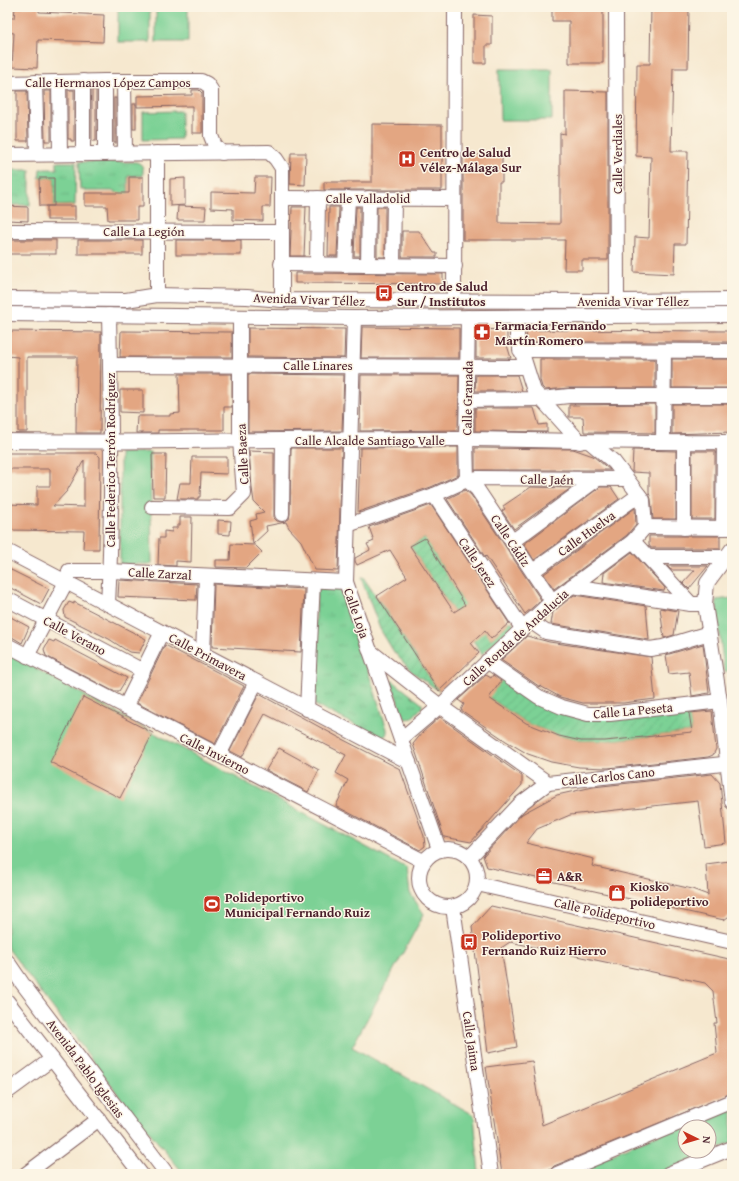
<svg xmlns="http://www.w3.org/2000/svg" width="739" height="1181" font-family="'Gentium Book Plus',serif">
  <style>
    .grass { fill: url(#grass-tufts); stroke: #627860 }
    .park { fill: #7bd195; stroke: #627860; fill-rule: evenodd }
    .garden { fill: url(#garden-furrows); stroke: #627860 }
    .building { fill: #e3a682; fill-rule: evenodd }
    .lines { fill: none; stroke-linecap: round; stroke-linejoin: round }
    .minor-casing { stroke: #866564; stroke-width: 16 }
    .minor { stroke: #fff; stroke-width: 14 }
    .labels { text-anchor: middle; stroke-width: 3; stroke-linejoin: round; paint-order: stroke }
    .street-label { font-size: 13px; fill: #4a1f2b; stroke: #fcf5e5 }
    .poi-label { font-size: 13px; font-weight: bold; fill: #4a1f2b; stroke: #fcf5e5; text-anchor: start }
  </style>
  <defs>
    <pattern id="grass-tufts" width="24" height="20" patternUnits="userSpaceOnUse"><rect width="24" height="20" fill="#7bd195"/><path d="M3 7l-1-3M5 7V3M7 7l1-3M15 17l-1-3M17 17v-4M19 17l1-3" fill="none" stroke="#6cb381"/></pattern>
    <pattern id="garden-furrows" width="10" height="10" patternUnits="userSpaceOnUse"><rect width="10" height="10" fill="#7bd195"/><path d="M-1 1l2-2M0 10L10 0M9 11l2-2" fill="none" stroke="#6cb381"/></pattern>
  </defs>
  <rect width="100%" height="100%" fill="#fcf5e5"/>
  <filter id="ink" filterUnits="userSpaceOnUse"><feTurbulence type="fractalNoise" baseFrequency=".025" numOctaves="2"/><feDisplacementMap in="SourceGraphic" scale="8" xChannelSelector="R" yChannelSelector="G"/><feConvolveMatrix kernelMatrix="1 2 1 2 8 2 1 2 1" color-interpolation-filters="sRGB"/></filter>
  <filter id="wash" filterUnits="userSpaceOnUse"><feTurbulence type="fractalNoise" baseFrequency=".012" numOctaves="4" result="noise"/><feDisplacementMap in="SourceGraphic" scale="16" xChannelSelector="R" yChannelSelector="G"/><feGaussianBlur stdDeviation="0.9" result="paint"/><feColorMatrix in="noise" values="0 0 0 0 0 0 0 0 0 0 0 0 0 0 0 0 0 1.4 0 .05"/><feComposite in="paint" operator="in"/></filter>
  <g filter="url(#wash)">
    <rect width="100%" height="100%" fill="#f6e8cf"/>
    <g class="grass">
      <polygon points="57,162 76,162 75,205 54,206 54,178 39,178 40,169 57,169"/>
      <path d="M79,162H136C144,164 143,169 143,176H128V204H116V191H84V189H80Z"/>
      <rect x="7" y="170" width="23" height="35"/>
      <polygon points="317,586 340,586 387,729 387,734 382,738 313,704"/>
      <path d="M393,681L422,704V707C417,712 411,722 404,718L391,682Z"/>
    </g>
    <g class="park">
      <rect x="118" y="7" width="32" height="35"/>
      <rect x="156" y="7" width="32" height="35"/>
      <polygon points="499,69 552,69 552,120 500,120"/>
      <polygon points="181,111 181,139 143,140 143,112"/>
      <polygon points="150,452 152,564 120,564 120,453"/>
      <polygon points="732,598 732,671 724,672 716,600"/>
      <polygon points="7,653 167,740 407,869 410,893 424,914 352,1047 474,1115 479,1174 184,1174 117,1093 7,947"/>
      <path d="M732,1104V1143L658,1174H563ZM685,1127H709V1151H685Z"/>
    </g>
    <g class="garden">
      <polygon points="427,537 428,543 461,598 491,639 511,621 514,625 482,654 410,546"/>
      <polygon points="363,577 439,691 411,671 394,652 380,629 361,578"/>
      <polygon points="504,677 555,709 689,709 692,732 605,741 581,741 559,736 526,723 488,697 492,693"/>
    </g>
    <g id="blocks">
      <g class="building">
        <polygon points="15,7 39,7 39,12 104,15 103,42 38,40 37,68 12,67 14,33 7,32 7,18 14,18"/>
        <polygon points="552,7 603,7 603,63 569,63 569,21 552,21"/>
        <polygon points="651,7 689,7 688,68 673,68 671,151 688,151 686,244 675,244 674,274 634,272 635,237 649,238 651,157 636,156 637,64 650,64"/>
        <polygon points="474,15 492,16 492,45 486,45 486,63 474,63"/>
        <polygon points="68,90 74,90 74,141 71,141 71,139 68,139"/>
        <rect x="92" y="90" width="4" height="51"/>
        <polygon points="192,90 199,90 202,93 202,133 192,133 192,106 137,107 137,96 192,95"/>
        <polygon points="17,91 27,91 28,141 17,141"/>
        <polygon points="44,91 51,91 51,141 45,141"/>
        <polygon points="565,91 608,92 608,260 582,260 582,270 564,270 565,240 463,240 463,155 502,155 502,182 499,182 499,223 560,224 560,133 565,134"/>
        <rect x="114" y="98" width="2" height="45"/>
        <rect x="133" y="104" width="3" height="25"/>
        <polygon points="372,124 442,125 442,190 324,190 324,182 372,182"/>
        <polygon points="291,153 306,153 305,185 290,184"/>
        <polygon points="129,177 143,177 143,207 137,207 137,220 108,220 107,206 85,206 85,193 129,193"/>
        <polygon points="255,177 271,177 270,207 263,207 263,221 233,220 233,209 211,208 211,192 254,193"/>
        <polygon points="39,178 54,178 54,206 40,206"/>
        <polygon points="185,178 185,205 170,206 170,179"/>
        <polygon points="7,206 28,207 28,221 7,220"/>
        <rect x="47" y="206" width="28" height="14"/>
        <polygon points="178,206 206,207 205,220 177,220"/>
        <polygon points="292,207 306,207 304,256 290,256"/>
        <polygon points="329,207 339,207 337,256 328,256"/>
        <polygon points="356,207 360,207 360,256 354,256"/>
        <rect x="377" y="207" width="8" height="50"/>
        <polygon points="402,231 419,231 434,253 437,253 437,257 402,257"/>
        <rect x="7" y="240" width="49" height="14"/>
        <rect x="78" y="240" width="64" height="14"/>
        <rect x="176" y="240" width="65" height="15"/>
        <polygon points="295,273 443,274 443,284 295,283"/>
        <polygon points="362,327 459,328 459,358 361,358"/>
        <polygon points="248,328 345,329 344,358 248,357"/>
        <polygon points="476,329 507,330 507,342 506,342 511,358 476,358"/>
        <polygon points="526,330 732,331 732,342 527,342"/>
        <polygon points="7,331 101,332 100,433 76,433 77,357 27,357 27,432 18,432 18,357 7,356"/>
        <polygon points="121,331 232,332 232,357 120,357"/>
        <polygon points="540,359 655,359 655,388 569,388 545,390 542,387 540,380"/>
        <rect x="672" y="359" width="60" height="29"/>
        <polygon points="179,374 232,374 232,407 224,407 224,430 158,430 158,433 136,433 137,416 170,416 170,414 180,413"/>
        <polygon points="248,374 344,375 342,431 248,432"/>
        <polygon points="361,375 459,375 458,430 360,431"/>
        <polygon points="476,375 517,375 522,391 475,391"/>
        <polygon points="120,390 143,390 143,413 120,412"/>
        <polygon points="655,404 655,433 584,432 583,417 569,417 569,405"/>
        <polygon points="672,404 732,404 732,432 672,434"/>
        <polygon points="475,408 534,408 539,425 547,424 547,432 475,431"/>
        <polygon points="458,447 458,475 431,487 358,512 360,448"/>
        <polygon points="291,448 342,448 338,571 315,570 301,541 289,528 286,522 266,526 267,531 253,544 250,521 257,519 256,514 264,512 254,502 252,488 249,451 274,452 274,518 277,521 282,522 289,519 290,514"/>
        <polygon points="475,448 573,449 593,456 610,470 475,470"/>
        <polygon points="633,450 676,451 676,519 653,519 651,499 649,493 649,473 632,472"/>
        <rect x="692" y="451" width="23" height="68"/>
        <path d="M7,453H96L100,457L99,549H83L84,531L7,530V504L37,505V486H50V469H7ZM84,460V507L53,506L67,491Z"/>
        <polygon points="152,454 166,454 165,497 153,497"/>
        <polygon points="192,457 227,457 227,474 201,473 200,497 198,497 198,499 177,499 180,483 191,483"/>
        <polygon points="531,487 571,488 514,529 502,511 505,509 503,506"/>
        <polygon points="600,487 611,487 619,499 534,560 524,544"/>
        <polygon points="465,490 471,495 541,600 525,614 486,556 485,557 447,499"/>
        <path d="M431,505L509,623L491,639L485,631L471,643L479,653L439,691L377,596L407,577L390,550L357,565L355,561V558L370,550L367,544L374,541L369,527ZM425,538L465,605L454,612L410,546Z"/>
        <polygon points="635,508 636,524 627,535 554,589 544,574"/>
        <polygon points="180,517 192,517 191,562 176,561 176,566 158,565 159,538 164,538 164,531 172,532 172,528 177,528 177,525 180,525"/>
        <polygon points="218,520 231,521 230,535 218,534"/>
        <polygon points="649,536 720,536 720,548 651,548 649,545"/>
        <polygon points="231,544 255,545 262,552 246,568 216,567 216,560 230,560"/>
        <polygon points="632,552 665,588 664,591 603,582 604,573"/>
        <polygon points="667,566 708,566 689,589 683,583 695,570 671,570"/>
        <polygon points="7,568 49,589 41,604 7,586"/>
        <polygon points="119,580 197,584 196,600 118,597"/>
        <polygon points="214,584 304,589 301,652 212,647"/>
        <polygon points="574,595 646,606 649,640 551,624 553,612"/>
        <polygon points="69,602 74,604 74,602 146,639 139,653 129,652 109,639 65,617 64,610"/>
        <polygon points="660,608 678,611 674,635 664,638"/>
        <polygon points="7,615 29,627 22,643 7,634"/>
        <polygon points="527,636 549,642 651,657 655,699 623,703 583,703 560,697 540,686 540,687 501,660"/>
        <polygon points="49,640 54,642 55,640 127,678 119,691 113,691 46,656 44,649"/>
        <polygon points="703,644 709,693 692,696 689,672 669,674 666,655"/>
        <polygon points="165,645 244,686 215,744 137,703"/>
        <polygon points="486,675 491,678 493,675 501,681 489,698 526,723 559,736 581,741 605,741 692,732 689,713 712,711 716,749 713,755 708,757 608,768 579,767 551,762 528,754 506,741 461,710 464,704 458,700"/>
        <polygon points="259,694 338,737 400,769 424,836 425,846 420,850 336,806 348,780 336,773 346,755 265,714 242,757 230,751"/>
        <polygon points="83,697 153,733 120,798 50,762"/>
        <polygon points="440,717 522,776 522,785 471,842 444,837 413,744 423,732"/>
        <polygon points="279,748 319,770 308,792 266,770"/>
        <polygon points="712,774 720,783 726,843 704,846 698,801 570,815 537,829 526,843 594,859 592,866 692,889 708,895 706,864 729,861 732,894 732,914 724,920 487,867 483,856 522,814 557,795 593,787"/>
        <polygon points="491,906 729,959 732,962 732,1093 554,1166 550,1170 539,1174 502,1174 486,1067 532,1061 542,1125 717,1053 714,1023 717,1023 713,991 705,983 510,942 501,948 517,1047 488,1053 472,927"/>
      </g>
    </g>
  </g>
  <g filter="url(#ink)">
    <use href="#blocks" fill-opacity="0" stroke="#866564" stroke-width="1"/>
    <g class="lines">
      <defs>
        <g id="minor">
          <polyline points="616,7 617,301"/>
          <polyline points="83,81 83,154"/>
          <polyline points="105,81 105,154"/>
          <polyline points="124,81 125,153"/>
          <polyline points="35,82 37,154"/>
          <polyline points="59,82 60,154"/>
          <polyline points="7,83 105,81 201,81 207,84 211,90 211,136 215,146 222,153"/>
          <polyline points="7,155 269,152 276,159 282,168 282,300"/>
          <polyline points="282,198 454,199"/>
          <polyline points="7,231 282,232"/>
          <polyline points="281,264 455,266"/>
          <polyline points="317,264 318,198"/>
          <polyline points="345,265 348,198"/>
          <polyline points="368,265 369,198"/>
          <polyline points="393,265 394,199"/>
          <polyline points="157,295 157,153"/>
          <polyline points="7,299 126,300 157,295 247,297 282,300 617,301 732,300"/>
          <polyline points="454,300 455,7"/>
          <polyline points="7,314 354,318 732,315"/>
          <polyline points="517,317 517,337 534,391 580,442"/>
          <polyline points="354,318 346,582 439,849"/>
          <polyline points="520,350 732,351"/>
          <polyline points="110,365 526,367"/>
          <polyline points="467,400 541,399 569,396 732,396"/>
          <path d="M7,441C160,443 313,438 466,439C555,440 643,443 732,442"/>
          <polyline points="663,442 664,351"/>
          <polyline points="467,480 466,439 468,317"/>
          <polyline points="467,480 477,489 552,601"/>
          <polyline points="434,495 522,628"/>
          <polyline points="152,507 230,508 244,494 240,440 240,317"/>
          <polyline points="282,514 283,440"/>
          <polyline points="348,525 434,495 467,480 477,478 627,479"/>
          <polyline points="645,527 732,528"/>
          <polyline points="684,528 684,442"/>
          <polyline points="723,528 724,442"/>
          <polyline points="513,541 596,480"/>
          <polyline points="633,541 691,604"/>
          <polyline points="732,549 707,583 705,604 720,701 732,802"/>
          <polyline points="7,551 409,762"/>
          <polyline points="648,557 725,557"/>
          <polyline points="533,571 639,495"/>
          <polyline points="572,586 691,604 705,604"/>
          <polyline points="7,599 143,671"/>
          <path d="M108,604C113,508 111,411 109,315"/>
          <polyline points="530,621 546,632 650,649 663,647 709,633"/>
          <polyline points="7,645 423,861"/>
          <polyline points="370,651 440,706 548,783 732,763"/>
          <polyline points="203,654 206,576"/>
          <polyline points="27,656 66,582 69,571 110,571 346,582"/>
          <polyline points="487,661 539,697 562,707 588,714 610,714 720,701"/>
          <polyline points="125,707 162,632"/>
          <polyline points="307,709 313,581"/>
          <polyline points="401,739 440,706 552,601 633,541 645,527 643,500 614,462 590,442"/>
          <polyline points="219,755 256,682"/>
          <circle cx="448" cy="878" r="29"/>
          <polyline points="470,857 520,804 548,783"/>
          <polyline points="477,884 732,942"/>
          <polyline points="453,907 491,1174"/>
          <polyline points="7,961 22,983 167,1174"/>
          <polyline points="7,1001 141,1174"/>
          <polyline points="7,1092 52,1059"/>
          <polyline points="26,1174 99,1119"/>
          <polyline points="557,1174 732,1101"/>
          <polyline points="668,1174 732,1148"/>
        </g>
      </defs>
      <use href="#minor" class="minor-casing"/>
      <use href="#minor" class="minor"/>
    </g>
  </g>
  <defs>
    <symbol id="hospital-square" viewBox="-11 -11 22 22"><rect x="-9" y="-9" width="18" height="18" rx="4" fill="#c8321e" stroke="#fcf5e5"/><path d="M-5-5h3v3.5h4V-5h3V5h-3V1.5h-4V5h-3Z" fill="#fff"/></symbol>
    <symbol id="bus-square" viewBox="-11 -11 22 22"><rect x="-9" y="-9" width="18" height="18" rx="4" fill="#c8321e" stroke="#fcf5e5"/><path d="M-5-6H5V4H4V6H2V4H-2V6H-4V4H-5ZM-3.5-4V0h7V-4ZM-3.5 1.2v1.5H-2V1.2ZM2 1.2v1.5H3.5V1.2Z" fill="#fff"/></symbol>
    <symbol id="pharmacy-square" viewBox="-11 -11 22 22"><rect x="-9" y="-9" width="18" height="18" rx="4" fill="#c8321e" stroke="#fcf5e5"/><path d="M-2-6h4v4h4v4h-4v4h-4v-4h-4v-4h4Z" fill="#fff"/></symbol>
    <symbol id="office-square" viewBox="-11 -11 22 22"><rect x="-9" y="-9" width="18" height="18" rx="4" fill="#c8321e" stroke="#fcf5e5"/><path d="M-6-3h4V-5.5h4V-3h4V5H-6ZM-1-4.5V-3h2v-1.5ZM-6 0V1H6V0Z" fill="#fff"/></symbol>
    <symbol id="shop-square" viewBox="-11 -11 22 22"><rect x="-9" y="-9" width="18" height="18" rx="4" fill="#c8321e" stroke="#fcf5e5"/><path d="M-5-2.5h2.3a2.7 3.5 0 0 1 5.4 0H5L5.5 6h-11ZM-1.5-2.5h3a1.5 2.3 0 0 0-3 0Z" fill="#fff"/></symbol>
    <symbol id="stadium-square" viewBox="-11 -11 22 22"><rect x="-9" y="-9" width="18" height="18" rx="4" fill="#c8321e" stroke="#fcf5e5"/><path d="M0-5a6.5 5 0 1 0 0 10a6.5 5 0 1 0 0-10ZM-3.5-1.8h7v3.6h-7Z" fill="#fff"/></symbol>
  </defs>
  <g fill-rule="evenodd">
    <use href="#hospital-square" x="397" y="149" width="20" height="20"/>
    <use href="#bus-square" x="374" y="283" width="20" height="20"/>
    <use href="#pharmacy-square" x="472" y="322" width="20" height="20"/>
    <use href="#office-square" x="534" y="866" width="20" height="20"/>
    <use href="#shop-square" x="607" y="883" width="20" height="20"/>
    <use href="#stadium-square" x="202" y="894" width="20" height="20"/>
    <use href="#bus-square" x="459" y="932" width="20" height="20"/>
  </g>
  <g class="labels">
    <g class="street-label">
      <text x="108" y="87">Calle Hermanos López Campos</text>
      <text transform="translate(617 154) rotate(-90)" y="5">Calle Verdiales</text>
      <text x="368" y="203">Calle Valladolid</text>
      <text x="144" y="236">Calle La Legión</text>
      <text transform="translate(309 299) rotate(2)" y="5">Avenida Vivar Téllez</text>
      <text x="633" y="306">Avenida Vivar Téllez</text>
      <text x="318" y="370">Calle Linares</text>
      <text transform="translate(467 398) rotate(-89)" y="5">Calle Granada</text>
      <text x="370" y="445">Calle Alcalde Santiago Valle</text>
      <text transform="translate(242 454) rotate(-93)" y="5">Calle Baeza</text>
      <text transform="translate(110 460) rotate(-90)" y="5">Calle Federico Terrón Rodríguez</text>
      <text transform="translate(547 479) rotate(1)" y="5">Calle Jaén</text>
      <text transform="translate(586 533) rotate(-36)" y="5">Calle Huelva</text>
      <text transform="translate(511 540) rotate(56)" y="5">Calle Cádiz</text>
      <text transform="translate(478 562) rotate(56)" y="5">Calle Jerez</text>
      <text transform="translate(160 573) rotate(3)" y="5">Calle Zarzal</text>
      <text transform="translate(357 613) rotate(71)" y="5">Calle Loja</text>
      <text transform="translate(75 635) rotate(28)" y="5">Calle Verano</text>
      <text transform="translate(515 637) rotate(-42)" y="5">Calle Ronda de Andalucia</text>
      <text transform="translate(208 656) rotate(28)" y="5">Calle Primavera</text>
      <text transform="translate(633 710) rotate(-5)" y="5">Calle La Peseta</text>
      <text transform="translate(215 753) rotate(27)" y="5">Calle Invierno</text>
      <text transform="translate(608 776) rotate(-6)" y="5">Calle Carlos Cano</text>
      <text transform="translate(605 913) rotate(13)" y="5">Calle Polideportivo</text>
      <text transform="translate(472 1041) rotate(82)" y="5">Calle Jaima</text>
      <text transform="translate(86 1068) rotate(53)" y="5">Avenida Pablo Iglesias</text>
    </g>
    <g class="poi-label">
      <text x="420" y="157">Centro de Salud<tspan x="420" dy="15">Vélez-Málaga Sur</tspan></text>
      <text x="397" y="291">Centro de Salud<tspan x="397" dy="15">Sur / Institutos</tspan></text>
      <text x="495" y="330">Farmacia Fernando<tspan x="495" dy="15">Martín Romero</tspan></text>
      <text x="557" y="881">A&amp;R</text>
      <text x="630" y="891">Kiosko<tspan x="630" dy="15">polideportivo</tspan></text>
      <text x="225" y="902">Polideportivo<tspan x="225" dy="15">Municipal Fernando Ruiz</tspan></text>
      <text x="482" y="940">Polideportivo<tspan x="482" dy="15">Fernando Ruiz Hierro</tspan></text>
    </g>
  </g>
  <rect width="739" height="1181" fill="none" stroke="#fcf5e5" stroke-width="24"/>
  <g transform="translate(697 1139) rotate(95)"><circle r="19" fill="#fcf5e5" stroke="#b59f9b"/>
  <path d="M0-3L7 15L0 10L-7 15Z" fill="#c8321e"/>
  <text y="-6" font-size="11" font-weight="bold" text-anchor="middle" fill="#4a1f2b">N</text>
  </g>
</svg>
